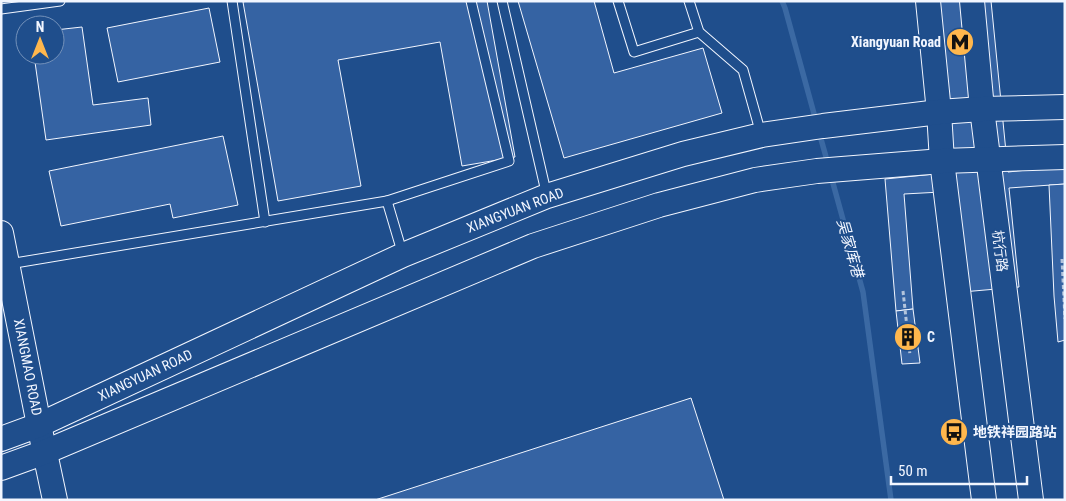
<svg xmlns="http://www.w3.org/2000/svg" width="1066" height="501" font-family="'Roboto Condensed','Noto Sans SC',sans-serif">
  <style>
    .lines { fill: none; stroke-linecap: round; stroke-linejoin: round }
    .stream { stroke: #3b69a3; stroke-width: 5.5 }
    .building { fill: #3563a3; stroke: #f2f6ff }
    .lane-casing { stroke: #f2f6ff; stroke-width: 11 }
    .secondary-casing { stroke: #f2f6ff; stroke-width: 26 }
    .path { stroke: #b3c4dc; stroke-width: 3; stroke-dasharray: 4 2.5; stroke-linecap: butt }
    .lane { stroke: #1f4e8c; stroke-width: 9 }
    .secondary { stroke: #1f4e8c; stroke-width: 24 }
    .labels { text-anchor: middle; stroke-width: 4; stroke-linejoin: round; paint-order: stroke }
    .poi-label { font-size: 14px; font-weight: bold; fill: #f2f6ff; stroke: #1f4e8c; text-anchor: start }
    .street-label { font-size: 14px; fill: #f2f6ff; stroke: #1f4e8c }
    .water-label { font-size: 15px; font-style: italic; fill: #f2f6ff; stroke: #1f4e8c }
  </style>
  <rect width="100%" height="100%" fill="#1f4e8c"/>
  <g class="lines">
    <g class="stream">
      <polyline points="782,1 785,8 816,121"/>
      <polyline points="819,132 828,164"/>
      <polyline points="831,176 863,292 891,500"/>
    </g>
  </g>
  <g class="building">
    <polygon points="247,1 487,1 515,157 462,166 440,42 338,60 361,186 278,201 243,2"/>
    <polygon points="518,1 594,1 614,73 703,48 722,113 564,158"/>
    <polygon points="928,1 991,1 1008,172 1065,166 1065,184 1009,188 1019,287 951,293 941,192 904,194 913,309 896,311 885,179 945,173"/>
    <polygon points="209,8 220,62 118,82 107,28"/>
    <polygon points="82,27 93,105 148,98 151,125 46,140 34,55 55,55 55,30"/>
    <polygon points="223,136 238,205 173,218 170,204 61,226 49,171"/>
    <polygon points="1065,184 1065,340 1058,342 1054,296 1049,185"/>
    <polygon points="913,309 920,363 902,364 896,311"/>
    <polygon points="691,398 724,500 375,500"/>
  </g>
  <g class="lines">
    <defs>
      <g id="lane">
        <polyline points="232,1 265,222"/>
        <polyline points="502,1 547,196"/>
        <polyline points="618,1 634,52 699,32"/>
        <polyline points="689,1 699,32 743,70 761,134"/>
        <polyline points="1,9 60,1"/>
        <polyline points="387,201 509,161 471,1"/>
        <polyline points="9,264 387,201 403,255"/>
      </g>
      <g id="secondary">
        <polyline points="928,1 939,112 942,161 984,500"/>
        <polyline points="972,1 982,109 1031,500"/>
        <polyline points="1,233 39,425 55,500"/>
        <polyline points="1,439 39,425 403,255 547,196 683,154 762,135 823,126 939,112 982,109 1065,107"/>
        <polyline points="1,468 45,452 533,246 659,205 755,180 817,171 942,161 1065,157"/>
      </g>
    </defs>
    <use href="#lane" class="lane-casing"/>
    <use href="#secondary" class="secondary-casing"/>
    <g class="path">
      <polyline points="1062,259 1065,319"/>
      <polyline points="903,291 910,355"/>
    </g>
    <use href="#lane" class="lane"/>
    <use href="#secondary" class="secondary"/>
  </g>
  <defs>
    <symbol id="metro-disc" viewBox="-11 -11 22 22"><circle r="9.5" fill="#ffb74d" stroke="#1f4e8c"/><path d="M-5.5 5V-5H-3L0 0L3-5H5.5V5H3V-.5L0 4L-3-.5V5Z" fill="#111"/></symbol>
    <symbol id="building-disc" viewBox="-11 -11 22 22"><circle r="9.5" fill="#ffb74d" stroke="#1f4e8c"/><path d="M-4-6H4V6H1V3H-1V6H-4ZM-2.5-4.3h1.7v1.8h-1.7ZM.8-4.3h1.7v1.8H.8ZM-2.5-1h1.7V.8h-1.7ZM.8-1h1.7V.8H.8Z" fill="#111"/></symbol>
    <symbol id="bus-disc" viewBox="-11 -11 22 22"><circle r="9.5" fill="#ffb74d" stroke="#1f4e8c"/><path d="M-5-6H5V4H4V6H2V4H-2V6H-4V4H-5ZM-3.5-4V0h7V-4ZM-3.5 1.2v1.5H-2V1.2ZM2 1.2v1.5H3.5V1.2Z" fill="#111"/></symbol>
  </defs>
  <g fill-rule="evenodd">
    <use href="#metro-disc" x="944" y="26" width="32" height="32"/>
    <use href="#building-disc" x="892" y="321" width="32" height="32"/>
    <use href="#bus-disc" x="938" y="416" width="32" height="32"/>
  </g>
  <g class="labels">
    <g class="poi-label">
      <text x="941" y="47" text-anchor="end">Xiangyuan Road</text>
      <text x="927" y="342">C</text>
      <text x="973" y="437">地铁祥园路站</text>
    </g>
    <g class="street-label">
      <text transform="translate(515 210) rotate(-21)" y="5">XIANGYUAN ROAD</text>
      <text transform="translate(1000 251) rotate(83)" y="5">杭行路</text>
      <text transform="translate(28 367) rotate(79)" y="5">XIANGMAO ROAD</text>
      <text transform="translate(145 375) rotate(-25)" y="5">XIANGYUAN ROAD</text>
    </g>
    <g class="water-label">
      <text transform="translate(850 248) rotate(74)" y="5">吴家库港</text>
    </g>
  </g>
  <rect width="1066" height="501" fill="none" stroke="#f2f6ff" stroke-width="5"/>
  <g transform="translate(40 40)"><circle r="24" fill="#1f4e8c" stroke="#7391ba"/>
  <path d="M0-4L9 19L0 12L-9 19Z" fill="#ffb74d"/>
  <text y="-8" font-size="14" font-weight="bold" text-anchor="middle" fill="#f2f6ff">N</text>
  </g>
  <path d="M891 476v8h136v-8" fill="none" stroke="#f2f6ff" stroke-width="2.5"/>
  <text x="898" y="476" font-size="15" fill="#f2f6ff" stroke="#1f4e8c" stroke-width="4" paint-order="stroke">50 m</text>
</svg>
